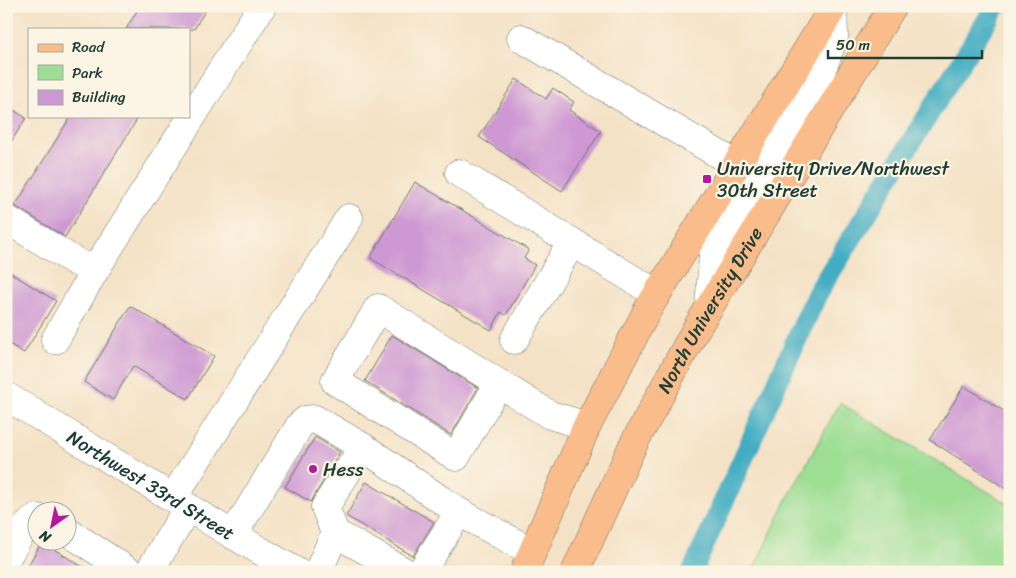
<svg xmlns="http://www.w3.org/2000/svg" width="1016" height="578" font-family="Sriracha,sans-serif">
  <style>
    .green { fill: #9dde94; stroke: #5e8e64 }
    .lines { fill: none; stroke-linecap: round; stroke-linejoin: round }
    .canal { stroke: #43adc2; stroke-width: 21 }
    .building { fill: #cd98d3 }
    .minor-casing { stroke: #6a7767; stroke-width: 29 }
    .major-casing { stroke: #6a7767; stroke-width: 29 }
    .minor { stroke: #fff; stroke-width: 28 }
    .major { stroke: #fabc8b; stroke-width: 28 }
    .poi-dot { fill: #b5179e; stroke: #fcf5e5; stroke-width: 2 }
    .labels { text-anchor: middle; stroke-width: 4.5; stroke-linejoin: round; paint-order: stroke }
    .poi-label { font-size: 19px; fill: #1f3d34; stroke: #fcf5e5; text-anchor: start }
    .street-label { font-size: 19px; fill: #1f3d34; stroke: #fcf5e5 }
  </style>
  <rect width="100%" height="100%" fill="#fcf5e5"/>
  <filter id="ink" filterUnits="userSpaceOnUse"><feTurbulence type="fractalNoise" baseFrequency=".02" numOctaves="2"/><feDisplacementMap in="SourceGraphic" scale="10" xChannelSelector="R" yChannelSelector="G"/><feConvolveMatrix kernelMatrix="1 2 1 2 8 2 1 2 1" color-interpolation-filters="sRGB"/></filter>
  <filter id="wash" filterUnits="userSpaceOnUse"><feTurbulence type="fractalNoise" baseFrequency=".0096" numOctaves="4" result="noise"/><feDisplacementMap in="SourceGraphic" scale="20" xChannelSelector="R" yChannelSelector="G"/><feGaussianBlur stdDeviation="1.12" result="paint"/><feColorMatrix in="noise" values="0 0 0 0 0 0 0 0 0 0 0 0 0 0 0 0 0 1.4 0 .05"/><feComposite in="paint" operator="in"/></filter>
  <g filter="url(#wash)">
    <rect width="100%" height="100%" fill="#f4e2c6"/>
    <polygon class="green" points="840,403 1010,505 1010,572 752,572 787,499"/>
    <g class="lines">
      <polyline class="canal" points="692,572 818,292 996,6"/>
    </g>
    <g id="blocks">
      <g class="building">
        <polygon points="140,6 208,6 194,29 126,29"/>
        <polygon points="516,79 546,99 553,88 574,102 569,110 601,131 562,191 479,137"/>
        <polygon points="6,105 26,118 6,150"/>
        <polygon points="71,116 139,116 65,237 15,206"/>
        <polygon points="415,182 529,250 524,258 535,265 506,315 501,312 491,330 370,258"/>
        <polygon points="6,270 56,301 24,353 6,342"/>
        <polygon points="130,306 214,356 188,399 133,366 113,400 84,382"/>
        <polygon points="392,335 478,388 451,435 365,381"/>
        <polygon points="964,386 1010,415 1010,491 930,440"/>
        <polygon points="315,437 340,452 311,502 285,487"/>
        <polygon points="366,482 434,522 413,556 346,516"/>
        <polygon points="42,542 91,572 24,572"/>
      </g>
    </g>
  </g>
  <g filter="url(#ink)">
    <use href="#blocks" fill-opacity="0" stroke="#6a7767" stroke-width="1"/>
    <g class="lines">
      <defs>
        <g id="minor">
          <polyline points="521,38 737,165"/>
          <polyline points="459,173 657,294"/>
          <polyline points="6,219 76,262 95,270 262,6"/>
          <polyline points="709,308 713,255 816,86 834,37 833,6"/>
          <polyline points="55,340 95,270"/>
          <polyline points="514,340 572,242"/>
          <polyline points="499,383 456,457 335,381 378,308 550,415 587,426"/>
          <path id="s1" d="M6,396L233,535L297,572"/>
          <polyline points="173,498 349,218"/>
          <polyline points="68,532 130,572"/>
          <polyline points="335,533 405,572"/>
          <polyline points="233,535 300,425 306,420 315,419 363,447"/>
          <path d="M6,559C13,547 25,522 38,518"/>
          <polyline points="149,572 188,507"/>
          <polyline points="318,572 335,533 325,507 363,447 459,512 532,552"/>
          <polyline points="421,572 459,512"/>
        </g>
        <g id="major">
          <polyline points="524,572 587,426 648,309 834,6"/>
          <path id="s2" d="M575,572L633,445L696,329L893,6"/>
        </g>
      </defs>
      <use href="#minor" class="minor-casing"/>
      <use href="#major" class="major-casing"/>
      <use href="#minor" class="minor"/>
      <use href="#major" class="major"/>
    </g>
  </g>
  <g class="poi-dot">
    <rect x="702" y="174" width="10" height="10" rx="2.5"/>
    <circle cx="313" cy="469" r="5"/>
  </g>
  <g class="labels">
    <g class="poi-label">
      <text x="717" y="175">University Drive/Northwest<tspan x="717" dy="22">30th Street</tspan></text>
      <text x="323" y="476">Hess</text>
    </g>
    <g class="street-label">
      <text dy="7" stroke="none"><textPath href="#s2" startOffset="295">North University Drive</textPath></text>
      <text dy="7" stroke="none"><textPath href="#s1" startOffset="170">Northwest 33rd Street</textPath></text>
    </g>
  </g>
  <rect width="1016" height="578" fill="none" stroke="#fcf5e5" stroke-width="25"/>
  <rect x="28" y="28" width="162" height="90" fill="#fcf5e5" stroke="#a4ab9e"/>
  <rect x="38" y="44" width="25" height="8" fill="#fabc8b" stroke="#a4ab9e"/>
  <text x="72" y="52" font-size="15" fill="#1f3d34">Road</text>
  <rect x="38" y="65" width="25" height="15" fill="#9dde94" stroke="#a4ab9e"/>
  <text x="72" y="78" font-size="15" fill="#1f3d34">Park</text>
  <rect x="38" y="90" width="25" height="15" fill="#cd98d3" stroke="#a4ab9e"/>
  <text x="72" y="102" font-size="15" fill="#1f3d34">Building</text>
  <g transform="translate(52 526) rotate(213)"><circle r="24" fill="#fcf5e5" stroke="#a4ab9e"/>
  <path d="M0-4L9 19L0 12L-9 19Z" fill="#b5179e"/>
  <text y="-8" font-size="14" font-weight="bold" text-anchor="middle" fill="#1f3d34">N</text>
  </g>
  <path d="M828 50v8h154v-8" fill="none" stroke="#1f3d34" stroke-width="2.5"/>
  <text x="836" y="50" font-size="15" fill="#1f3d34" stroke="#fcf5e5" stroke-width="4" paint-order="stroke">50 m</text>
</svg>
